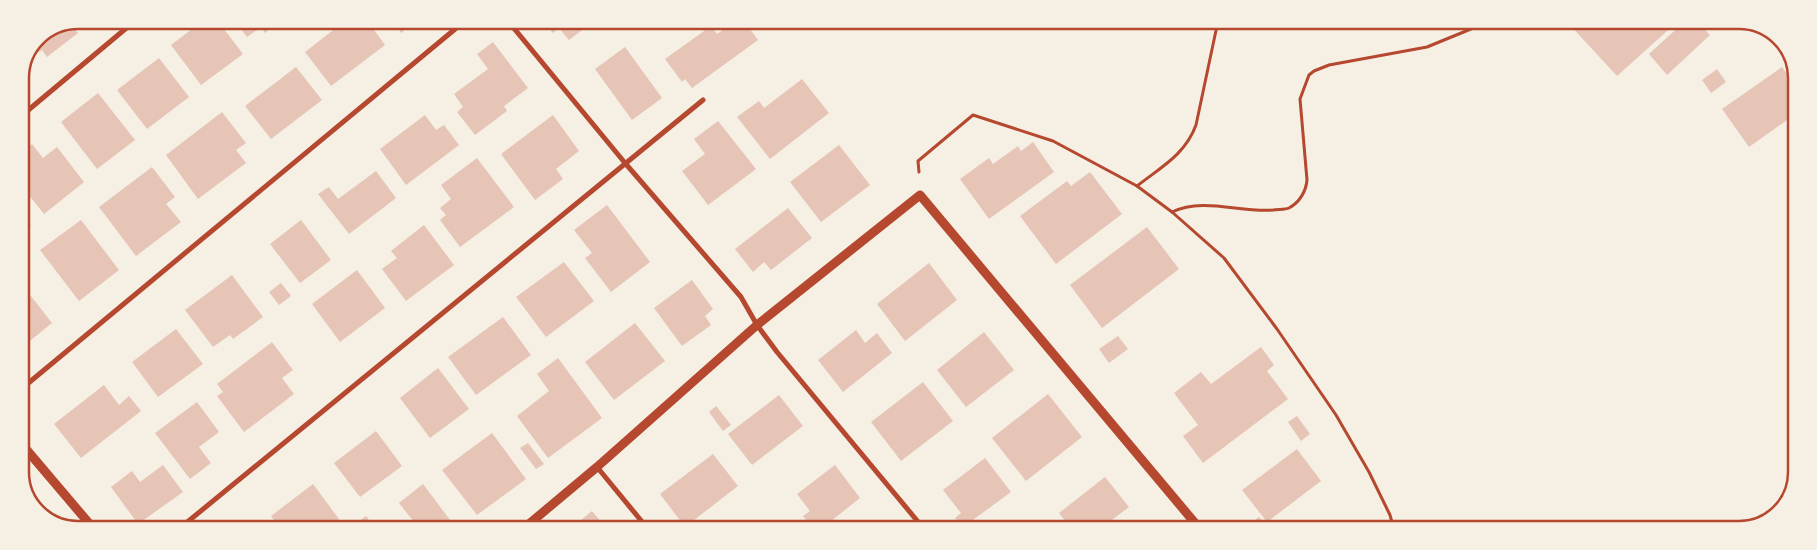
<svg xmlns="http://www.w3.org/2000/svg" width="1817" height="550" font-family="'Asap Condensed',sans-serif">
  <style>
    .building { fill: #e6c5b7 }
    .lines { fill: none; stroke-linecap: round; stroke-linejoin: round }
    .path { stroke: #b5482f; stroke-width: 3 }
    .minor { stroke: #b5482f; stroke-width: 5 }
    .tertiary { stroke: #b5482f; stroke-width: 9 }
    .rim { fill: none; stroke: #b5482f; stroke-width: 2.5 }
  </style>
  <rect width="100%" height="100%" fill="#f6efe4"/>
  <g class="building">
    <polygon points="86,20 97,20 90,25"/>
    <polygon points="204,20 217,20 243,54 201,85 171,45"/>
    <polygon points="234,20 281,20 265,33 261,27 247,37"/>
    <polygon points="346,20 367,20 385,45 331,86 305,52"/>
    <polygon points="393,20 418,20 401,33"/>
    <polygon points="542,21 594,21 569,40 559,28 553,33"/>
    <polygon points="736,21 744,21 758,40 692,88 685,79 682,82 665,59 711,26 717,34"/>
    <polygon points="1573,22 1677,22 1617,76 1570,25"/>
    <polygon points="1684,22 1697,22 1710,35 1667,75 1649,54"/>
    <polygon points="70,23 78,33 47,57 42,50 29,59 37,37"/>
    <polygon points="493,42 528,88 504,106 507,111 475,135 457,112 463,107 454,94 488,69 477,54"/>
    <polygon points="625,47 662,98 632,120 595,69"/>
    <polygon points="159,58 189,97 147,129 117,90"/>
    <polygon points="296,67 322,100 271,139 245,106"/>
    <polygon points="1782,67 1797,88 1797,113 1749,147 1722,109"/>
    <polygon points="1717,69 1726,82 1711,93 1702,80"/>
    <polygon points="802,79 829,113 770,159 737,117 759,101 764,108"/>
    <polygon points="98,93 135,140 97,169 61,122"/>
    <polygon points="222,112 246,143 236,150 246,163 198,199 166,155"/>
    <polygon points="425,115 436,130 444,125 459,145 406,185 380,149"/>
    <polygon points="553,115 579,151 556,169 563,179 535,200 501,154"/>
    <polygon points="718,121 756,169 708,205 682,171 705,154 694,139"/>
    <polygon points="1033,142 1054,172 989,219 960,179 989,158 993,164 1018,146 1021,151"/>
    <polygon points="32,144 43,158 57,147 84,182 44,214 20,184 20,154"/>
    <polygon points="839,145 870,185 821,222 790,182"/>
    <polygon points="477,158 514,207 460,247 440,220 446,215 440,208 451,199 441,185"/>
    <polygon points="152,167 175,197 166,204 181,222 136,256 99,207"/>
    <polygon points="376,171 396,198 349,234 318,194 329,187 338,199"/>
    <polygon points="1090,172 1122,214 1056,264 1020,216 1067,181 1071,186"/>
    <polygon points="607,205 650,262 611,292 585,258 592,253 574,230"/>
    <polygon points="788,208 812,238 771,270 764,262 753,272 735,249"/>
    <polygon points="20,212 31,225 20,234"/>
    <polygon points="81,220 119,270 79,301 40,250"/>
    <polygon points="301,220 331,260 300,283 270,244"/>
    <polygon points="424,225 454,265 406,301 382,269 397,258 391,251"/>
    <polygon points="1147,227 1179,269 1102,328 1070,285"/>
    <polygon points="564,262 594,301 546,337 516,297"/>
    <polygon points="929,263 957,300 905,341 877,304"/>
    <polygon points="357,270 385,308 340,342 312,304"/>
    <polygon points="232,275 263,317 233,339 230,335 213,347 185,310"/>
    <polygon points="692,280 713,309 705,316 711,325 682,346 654,308"/>
    <polygon points="281,283 291,296 279,305 269,292"/>
    <polygon points="23,286 52,323 20,349 20,288"/>
    <polygon points="503,317 531,355 476,395 448,357"/>
    <polygon points="635,323 665,361 614,400 585,362"/>
    <polygon points="176,329 203,364 158,397 132,362"/>
    <polygon points="856,330 865,343 877,333 892,353 843,392 818,360"/>
    <polygon points="984,332 1014,370 966,407 937,370"/>
    <polygon points="1118,336 1128,349 1109,363 1099,349"/>
    <polygon points="272,342 293,370 282,378 294,394 244,432 217,396 223,392 217,384"/>
    <polygon points="1261,347 1274,365 1267,371 1288,399 1203,463 1183,436 1198,425 1174,393 1201,372 1211,384"/>
    <polygon points="558,358 602,418 548,458 517,416 549,391 537,374"/>
    <polygon points="438,368 469,409 430,438 400,398"/>
    <polygon points="923,382 953,421 901,461 871,422"/>
    <polygon points="104,385 119,405 129,396 141,411 81,458 54,424"/>
    <polygon points="1048,394 1082,437 1026,481 992,438"/>
    <polygon points="779,395 803,426 752,465 728,434"/>
    <polygon points="197,402 219,432 199,447 211,463 190,479 155,433"/>
    <polygon points="716,406 731,425 723,431 709,412"/>
    <polygon points="1297,416 1310,434 1301,441 1288,422"/>
    <polygon points="376,431 402,466 360,497 334,463"/>
    <polygon points="492,433 526,479 477,515 442,470"/>
    <polygon points="528,443 544,464 536,469 520,448"/>
    <polygon points="1297,449 1321,481 1267,522 1242,490"/>
    <polygon points="713,454 738,486 685,527 660,494"/>
    <polygon points="985,458 1011,492 962,528 955,518 961,513 943,490"/>
    <polygon points="163,465 183,492 138,524 111,487 132,471 140,482"/>
    <polygon points="835,465 860,498 821,529 813,529 803,516 810,511 797,494"/>
    <polygon points="1105,477 1129,507 1100,529 1071,529 1059,513"/>
    <polygon points="313,484 339,519 327,528 280,528 271,516"/>
    <polygon points="423,484 456,528 406,528 414,522 399,503"/>
    <polygon points="592,511 607,529 570,529"/>
    <polygon points="366,516 375,528 350,528"/>
    <polygon points="1259,517 1266,525 1260,529 1248,529 1246,527"/>
    <polygon points="765,523 769,529 757,529"/>
  </g>
  <g class="lines">
    <g class="path">
      <polyline points="919,172 918,161 973,115 1053,141 1137,186 1172,212 1224,258 1277,329 1336,415 1369,472 1390,515 1394,530"/>
      <path d="M1137,186C1161,167 1185,155 1196,125L1218,21"/>
      <path d="M1172,212C1203,197 1241,213 1273,210C1278,209 1285,210 1289,208C1300,202 1306,191 1307,180L1300,99L1309,75L1314,71L1329,65L1427,47L1488,22"/>
    </g>
    <g class="minor">
      <polyline points="508,21 625,163 741,297 757,325 777,352 924,529"/>
      <polyline points="20,117 136,20"/>
      <polyline points="20,390 466,20"/>
      <polyline points="597,467 648,529"/>
      <polyline points="180,528 703,100"/>
    </g>
    <g class="tertiary">
      <polyline points="20,442 93,528"/>
      <polyline points="523,529 597,467 757,325 920,195 1200,529"/>
    </g>
  </g>
  <path d="M0 0H1817V550H0ZM78 29H1739A49 49 0 0 1 1788 78V472A49 49 0 0 1 1739 521H78A49 49 0 0 1 29 472V78A49 49 0 0 1 78 29Z" fill="#f6efe4" fill-rule="evenodd"/>
  <path class="rim" d="M78 29H1739A49 49 0 0 1 1788 78V472A49 49 0 0 1 1739 521H78A49 49 0 0 1 29 472V78A49 49 0 0 1 78 29Z"/>
</svg>
